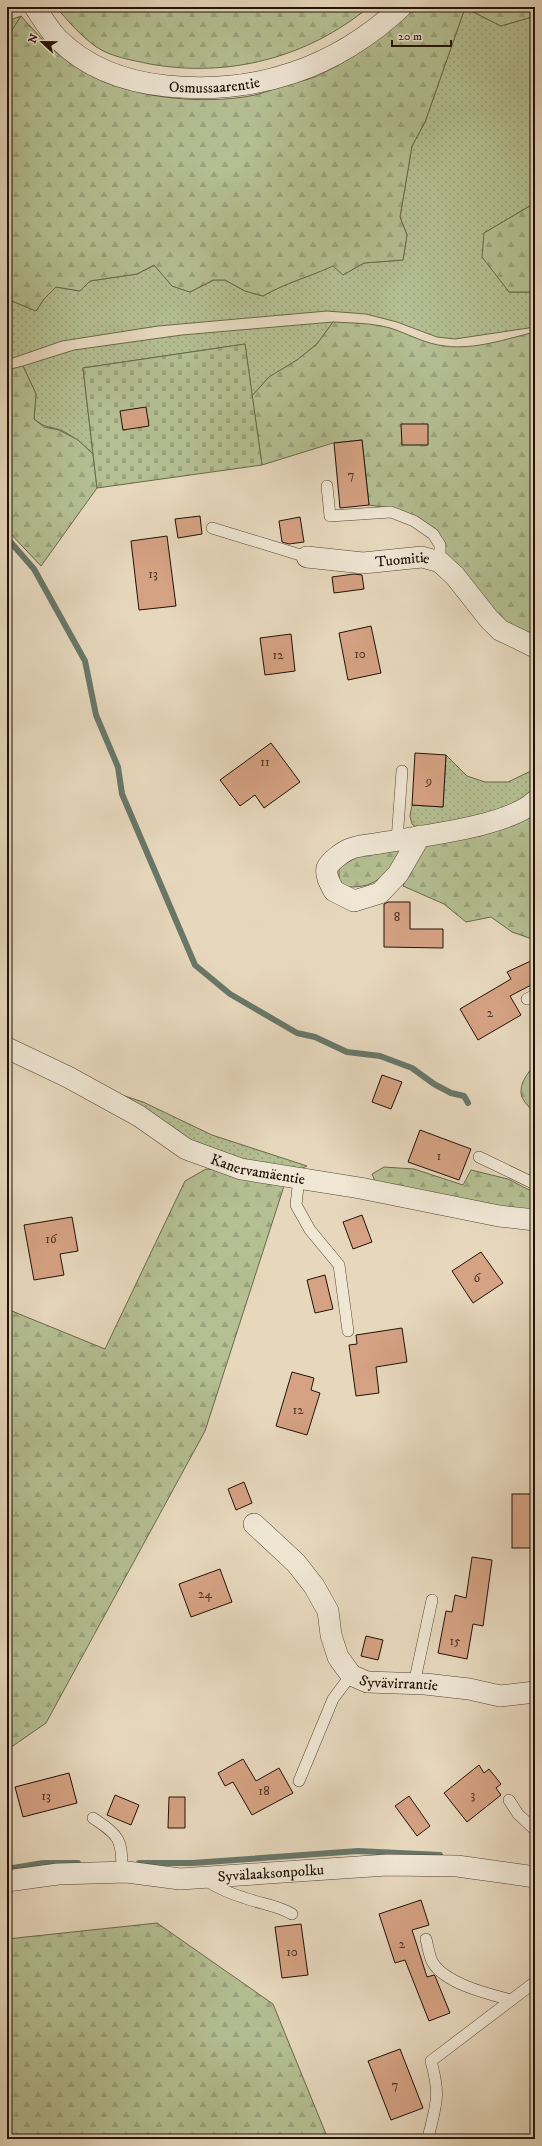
<svg xmlns="http://www.w3.org/2000/svg" width="542" height="2146" font-family="'IM FELL DW Pica',serif">
  <style>
    .grass { fill: url(#grass-dots); stroke: #6a684c }
    .forest { fill: url(#forest-firs); stroke: #6a684c }
    .cemetery { fill: url(#cemetery-stones); stroke: #6a684c }
    .lines { fill: none; stroke-linecap: round; stroke-linejoin: round }
    .stream { stroke: #687769; stroke-width: 6 }
    .building { fill: #d5a283; stroke: #211207 }
    .lane-casing { stroke: #524434; stroke-width: 12 }
    .street-casing { stroke: #524434; stroke-width: 22 }
    .lane { stroke: #efe6d4; stroke-width: 11 }
    .street { stroke: #efe6d4; stroke-width: 21 }
    .labels { text-anchor: middle; stroke-width: 4; stroke-linejoin: round; paint-order: stroke }
    .number-label { font-size: 13px; fill: #4e3626 }
    .street-label { font-size: 15px; fill: #211207; stroke: #efe6d4 }
  </style>
  <defs>
    <pattern id="grass-dots" width="8" height="8" patternUnits="userSpaceOnUse"><rect width="8" height="8" fill="#b4bf92"/><path d="M2 2h.1M6 6h.1" fill="none" stroke="#9aa37c" stroke-width="1.8" stroke-linecap="round"/></pattern>
    <pattern id="forest-firs" width="22" height="20" patternUnits="userSpaceOnUse"><rect width="22" height="20" fill="#b4bf92"/><path d="M5 1l3.5 6h-7zM16 11l3.5 6h-7z" fill="#9aa37c"/></pattern>
    <pattern id="cemetery-stones" width="16" height="16" patternUnits="userSpaceOnUse"><rect width="16" height="16" fill="#b4bf92"/><path d="M2 7V4a2 2 0 0 1 4 0v3zM10 15v-3a2 2 0 0 1 4 0v3z" fill="#9aa37c"/></pattern>
  </defs>
  <rect width="100%" height="100%" fill="#e7d8bd"/>
  <filter id="stains"><feTurbulence type="fractalNoise" baseFrequency=".005" numOctaves="4"/><feColorMatrix values="0 0 0 0 .2 0 0 0 0 .09 0 0 0 0 .02 0 0 0 .5 -.17"/></filter>
  <radialGradient id="worn" r=".72"><stop offset=".6" stop-color="#630" stop-opacity="0"/><stop offset="1" stop-color="#630" stop-opacity=".3"/></radialGradient>
  <g class="grass">
    <path d="M465,8L501,26L535,16V203L484,233L509,292H535V327L455,339L437,337L397,322L366,314L327,311L158,326L62,341L7,360V299L36,311L44,299L56,287L80,291L90,281L137,274L155,265L172,286L190,292L214,280H225L245,291L263,296C285,283 310,277 333,265L343,275L364,263L403,260L407,235L400,217L412,146L425,122Z"/>
    <polygon points="21,16 7,38 7,21"/>
    <path d="M333,322L317,344L297,360L269,377L252,396L245,344L83,368L93,454C83,445 73,435 60,430C46,425 47,429 34,419L36,394L23,366L74,350L182,335Z"/>
    <path d="M446,755L467,776L485,782H508L535,769V789C509,819 455,821 417,828L412,824L410,816L412,805L443,807Z"/>
    <polygon points="80,1081 143,1102 212,1135 307,1166 290,1174 198,1152"/>
  </g>
  <g class="forest">
    <path d="M56,7H369C307,58 228,78 150,64C132,60 110,57 95,46C80,35 68,21 56,7Z"/>
    <path d="M414,7H535V16L501,26L465,8L425,122L412,146L400,217L407,235L403,260L364,263L343,275L333,266C309,277 285,283 263,296L245,291L225,280H213L190,292L172,286L154,265L137,274L90,281L80,291L56,287L44,299L36,311L7,299V38L21,16C38,35 54,53 76,67C121,98 202,106 255,95C267,92 280,87 292,83C302,81 312,79 321,74C358,57 385,34 414,7Z"/>
    <polygon points="535,203 535,292 509,292 482,257 484,233"/>
    <path d="M333,322C352,323 372,323 390,328C409,334 425,344 445,346C475,350 506,339 535,332V644L514,635L442,561L443,545L396,509L369,505L362,440L333,443L262,465L252,396L269,377L297,360L317,344Z"/>
    <polygon points="23,366 36,394 34,419 44,427 59,430 78,440 93,454 97,488 41,566 7,530 7,370"/>
    <polygon points="535,808 535,940 512,932 491,917 466,922 444,904 403,886 412,863 424,846"/>
    <path d="M400,849V856C381,878 376,888 345,887L339,881V869C356,853 378,852 400,849Z"/>
    <path d="M535,1065V1113H534C530,1108 524,1102 522,1097C518,1086 527,1073 535,1065Z"/>
    <polygon points="384,1167 414,1169 463,1185 471,1170 508,1179 533,1192 535,1212 499,1208 375,1181 372,1174"/>
    <polygon points="206,1169 236,1172 285,1183 205,1431 46,1723 7,1750 7,1309 105,1349 185,1181"/>
    <polygon points="157,1923 273,2004 328,2139 7,2139 7,1939"/>
  </g>
  <polygon class="cemetery" points="245,344 262,465 97,488 83,368"/>
  <g class="lines">
    <g class="stream">
      <polyline points="7,538 34,569 85,661 96,715 118,767 122,794 195,965 230,994 297,1033 315,1037 347,1052 380,1056 412,1068 434,1084 451,1093 464,1096 468,1103"/>
      <polyline points="139,1863 193,1863 358,1851 440,1855"/>
      <polyline points="7,1869 43,1863 78,1863"/>
    </g>
  </g>
  <g class="building">
    <polygon points="146,407 149,426 123,430 120,411"/>
    <polygon points="401,424 428,424 428,445 402,445"/>
    <polygon points="362,440 369,505 340,508 334,443"/>
    <polygon points="200,516 202,534 178,538 175,519"/>
    <polygon points="300,517 304,542 289,544 282,542 279,521"/>
    <polygon points="167,536 176,606 139,610 131,541"/>
    <polygon points="354,574 362,575 364,589 334,593 332,577"/>
    <polygon points="371,626 381,673 348,680 339,633"/>
    <polygon points="291,634 295,671 265,675 260,638"/>
    <polygon points="271,743 300,782 264,808 255,795 240,806 220,780"/>
    <polygon points="415,753 446,755 443,807 412,805"/>
    <polygon points="388,902 410,902 410,929 443,929 443,948 384,947 384,904"/>
    <polygon points="535,959 535,983 510,996 521,1015 478,1040 460,1009 511,979 507,972"/>
    <polygon points="382,1075 402,1082 391,1109 372,1102"/>
    <polygon points="420,1130 471,1149 459,1180 408,1162"/>
    <polygon points="362,1215 372,1242 353,1249 343,1222"/>
    <polygon points="72,1217 78,1251 60,1254 64,1275 34,1280 24,1225"/>
    <polygon points="481,1252 503,1283 473,1303 452,1271"/>
    <polygon points="325,1275 333,1309 315,1313 307,1280"/>
    <polygon points="402,1328 407,1362 376,1367 379,1393 356,1396 349,1345 357,1344 356,1335"/>
    <polygon points="292,1372 314,1378 311,1390 320,1393 307,1435 276,1426"/>
    <polygon points="244,1482 252,1503 236,1510 228,1489"/>
    <rect x="512" y="1494" width="23" height="54"/>
    <polygon points="472,1557 492,1560 483,1626 473,1624 467,1659 438,1653 446,1611 452,1612 455,1595 466,1598"/>
    <polygon points="220,1569 232,1602 191,1617 179,1584"/>
    <polygon points="366,1636 383,1640 378,1660 361,1656"/>
    <polygon points="243,1759 256,1781 279,1768 293,1793 252,1815 233,1782 225,1786 218,1773"/>
    <polygon points="479,1765 484,1773 489,1769 501,1784 496,1788 501,1795 467,1822 444,1793"/>
    <polygon points="69,1773 77,1803 23,1817 15,1787"/>
    <polygon points="115,1795 139,1805 131,1825 107,1815"/>
    <polygon points="409,1796 430,1826 417,1836 395,1806"/>
    <polygon points="169,1797 185,1797 185,1828 168,1828"/>
    <polygon points="421,1900 429,1925 412,1930 427,1977 434,1975 435,1976 450,2013 429,2021 405,1960 395,1963 379,1914"/>
    <polygon points="301,1924 308,1975 282,1978 275,1927"/>
    <polygon points="400,2049 423,2108 391,2120 368,2061"/>
  </g>
  <g class="lines">
    <defs>
      <g id="lane">
        <polyline points="327,486 330,516 391,512 414,521 433,534 440,545 440,562"/>
        <polyline points="212,528 307,557"/>
        <polyline points="397,840 402,771"/>
        <polyline points="527,999 535,995"/>
        <polyline points="479,1157 535,1184"/>
        <polyline points="299,1178 296,1205 310,1230 339,1265 348,1331"/>
        <polyline points="414,1684 432,1600"/>
        <polyline points="299,1781 333,1699 351,1675"/>
        <polyline points="509,1800 518,1814 535,1830"/>
        <path d="M93,1818C120,1836 122,1839 122,1872"/>
        <path d="M205,1880C218,1888 231,1894 245,1898C261,1904 277,1905 292,1914"/>
        <path d="M426,1939C428,1946 429,1957 433,1963C446,1984 489,1994 511,2000"/>
        <path d="M428,2138C436,2104 441,2097 431,2061L535,1982"/>
      </g>
      <g id="street">
        <path id="s1" d="M35,7C42,18 49,30 58,39C87,68 127,82 167,86C256,95 336,68 401,7"/>
        <path id="s2" d="M307,557L363,563L422,557L440,562L455,576L489,619L500,630L535,647"/>
        <path d="M420,836L398,874L380,893L354,901L334,891C331,885 325,876 327,868C330,861 344,851 350,849C359,845 371,845 380,843C419,836 508,827 535,801"/>
        <path id="s3" d="M7,1048L68,1077L139,1116L186,1149L241,1169L360,1188L499,1216L535,1220"/>
        <path id="s4" d="M254,1524L296,1563L314,1586L328,1611L331,1635L338,1657L351,1675L367,1682L425,1684L469,1689L500,1696L535,1692"/>
        <path id="s5" d="M7,1881L58,1874L127,1872L180,1879L387,1865L457,1866L535,1877"/>
      </g>
    </defs>
    <use href="#lane" class="lane-casing"/>
    <use href="#street" class="street-casing"/>
    <use href="#lane" class="lane"/>
    <use href="#street" class="street"/>
  </g>
  <g class="labels">
    <g class="number-label">
      <text x="351" y="479">7</text>
      <text x="153" y="578">13</text>
      <text x="360" y="658">10</text>
      <text x="278" y="659">12</text>
      <text x="265" y="766">11</text>
      <text x="429" y="785">9</text>
      <text x="397" y="921">8</text>
      <text x="490" y="1017">2</text>
      <text x="439" y="1160">1</text>
      <text x="51" y="1243">16</text>
      <text x="477" y="1282">6</text>
      <text x="298" y="1414">12</text>
      <text x="205" y="1598">24</text>
      <text x="455" y="1645">15</text>
      <text x="264" y="1795">18</text>
      <text x="473" y="1799">3</text>
      <text x="46" y="1800">13</text>
      <text x="402" y="1948">2</text>
      <text x="292" y="1956">10</text>
      <text x="395" y="2089">7</text>
    </g>
    <g class="street-label">
      <text dy="5" stroke="none"><textPath href="#s1" startOffset="208">Osmussaarentie</textPath></text>
      <text dy="5" stroke="none"><textPath href="#s2" startOffset="96">Tuomitie</textPath></text>
      <text dy="5" stroke="none"><textPath href="#s3" startOffset="281">Kanervamäentie</textPath></text>
      <text dy="5" stroke="none"><textPath href="#s4" startOffset="234">Syvävirrantie</textPath></text>
      <text dy="5" stroke="none"><textPath href="#s5" startOffset="265">Syvälaaksonpolku</textPath></text>
    </g>
  </g>
  <rect width="542" height="2146" fill="none" stroke="#e7d8bd" stroke-width="24"/>
  <rect x="8" y="8" width="526" height="2130" fill="none" stroke="#211207" stroke-width="2"/>
  <rect x="12" y="12" width="518" height="2122" fill="none" stroke="#211207"/>
  <g transform="translate(42 42) rotate(292)" stroke="#efe6d4" stroke-width="3" paint-order="stroke">
  <path d="M0-3L7 15L0 10L-7 15Z" fill="#211207"/>
  <text y="-6" font-size="11" font-weight="bold" text-anchor="middle" fill="#211207">N</text>
  </g>
  <path d="M392 40v6h59v-6" fill="none" stroke="#211207" stroke-width="2"/>
  <text x="398" y="40" font-size="12" fill="#211207" stroke="#efe6d4" stroke-width="3" paint-order="stroke">20 m</text>
  <rect width="100%" height="100%" filter="url(#stains)"/>
  <rect width="100%" height="100%" fill="url(#worn)"/>
</svg>
